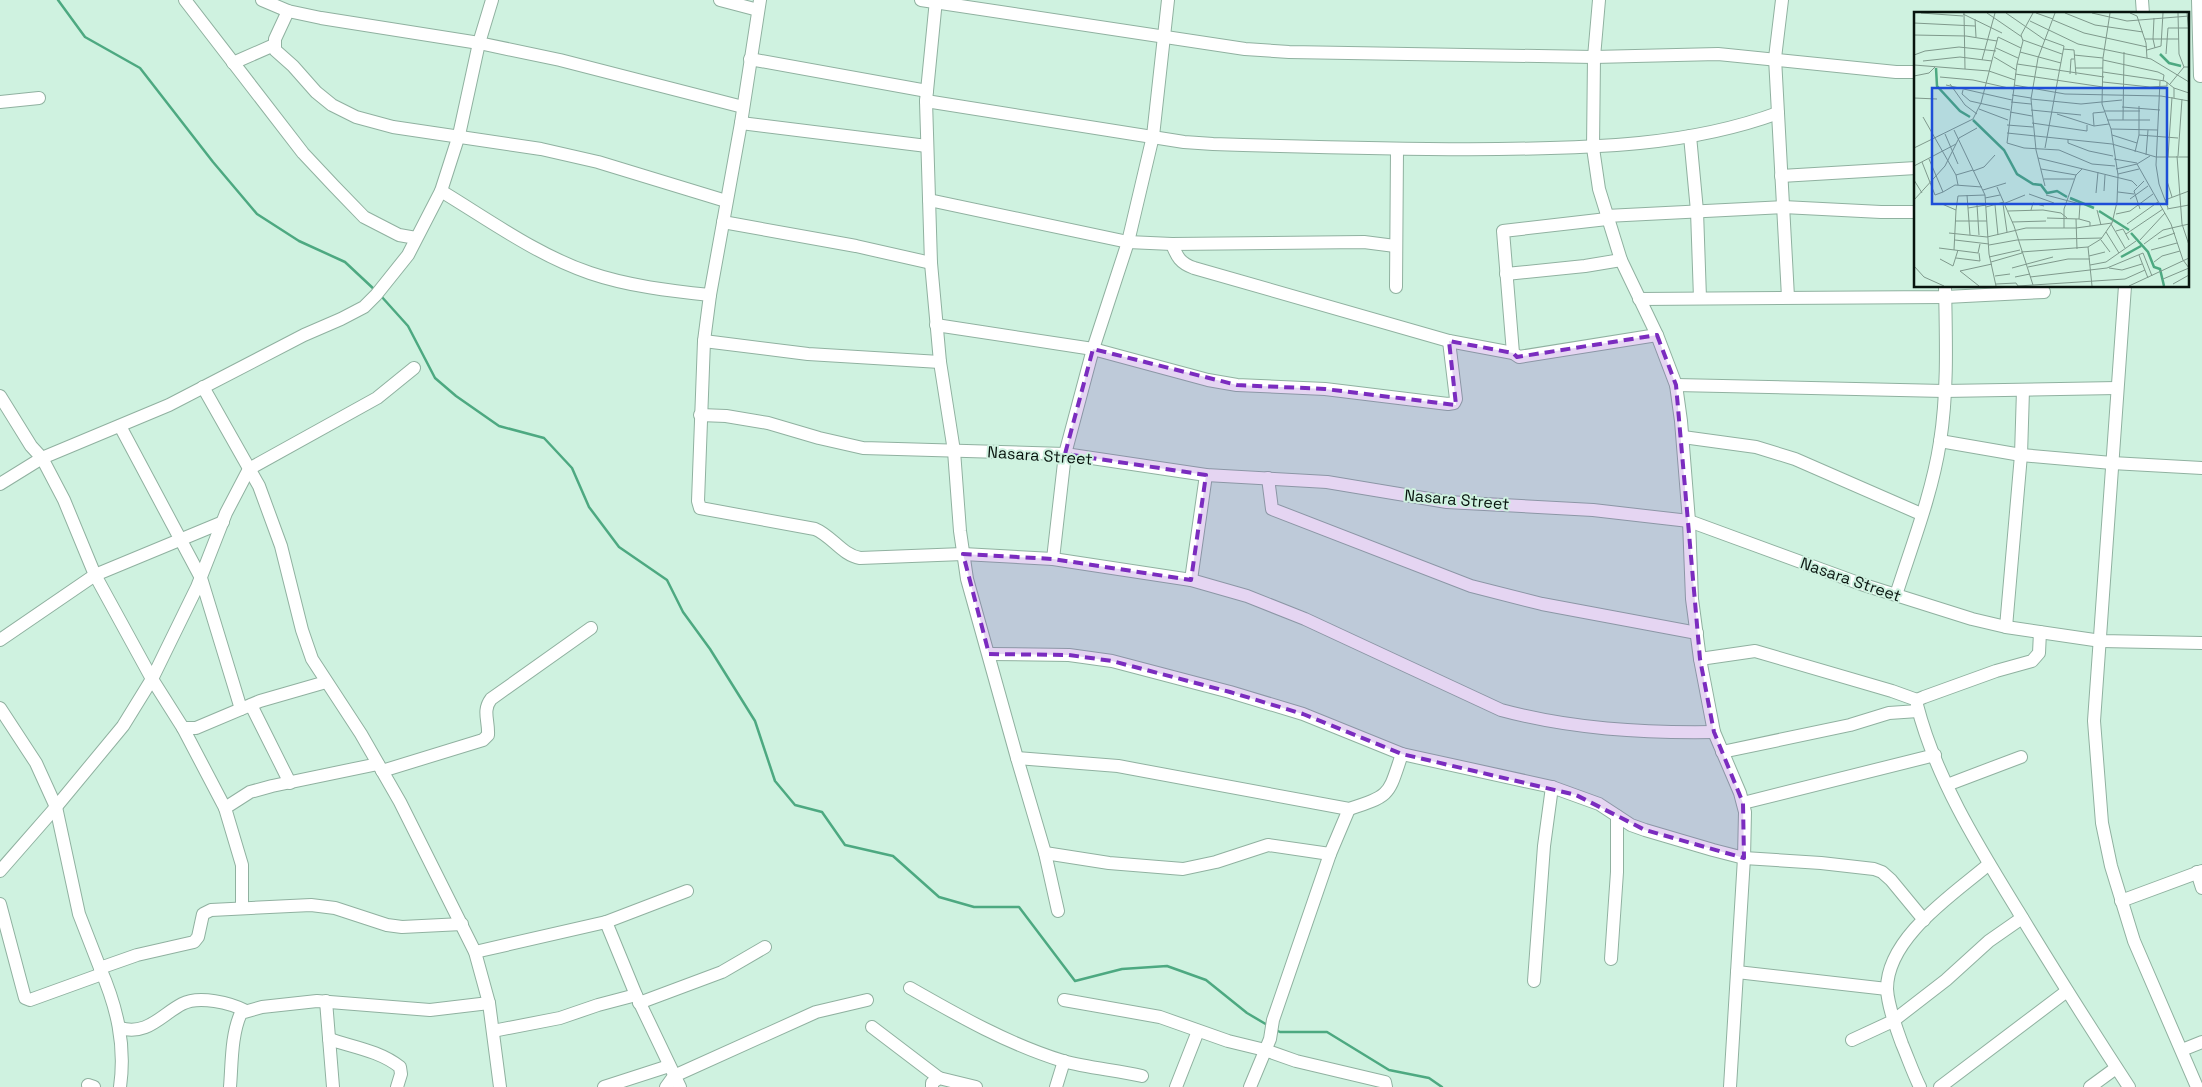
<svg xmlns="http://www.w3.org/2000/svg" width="2202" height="1087" font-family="'Space Grotesk',sans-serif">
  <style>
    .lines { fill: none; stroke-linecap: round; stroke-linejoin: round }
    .stream { stroke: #4da981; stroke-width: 2.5 }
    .minor-casing { stroke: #90b1a0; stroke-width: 14 }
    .minor { stroke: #fff; stroke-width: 12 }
    .marked { fill: #7b2cbf; fill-opacity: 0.2; stroke: #7b2cbf; stroke-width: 4; stroke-dasharray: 10 6; stroke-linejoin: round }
    .labels { text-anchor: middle; stroke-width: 4; stroke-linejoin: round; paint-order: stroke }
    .street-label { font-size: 16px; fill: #08140e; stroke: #cff2e0 }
    .inset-river { fill: none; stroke: #4da981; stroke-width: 2.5 }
    .inset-road { fill: none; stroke: #7f998c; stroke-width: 1 }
    .view { fill: #1d4ed8; fill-opacity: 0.15; stroke: #1d4ed8; stroke-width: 2.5 }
    .inset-edge { fill: none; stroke: #08140e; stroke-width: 2.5 }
  </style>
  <rect width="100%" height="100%" fill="#cff2e0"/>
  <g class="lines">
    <g class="stream">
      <polyline points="58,0 85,37 140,68 213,162 257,214 299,241 345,262 376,291"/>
      <polyline points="381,296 408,326 435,378 456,396 499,426 544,438 572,468 589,507 619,547 667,580 683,612 710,649 755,721 775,781 795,805 822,812 845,845 893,856 939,897 974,907 1019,907 1075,981 1122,969 1167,966 1206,980 1247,1013 1269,1026"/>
      <polyline points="1276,1030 1280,1032 1327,1032 1389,1070 1429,1078 1442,1087"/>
    </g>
    <defs>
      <g id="minor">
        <polyline points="185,0 303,153 334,186 364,217 399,235 416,238"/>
        <polyline points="262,0 288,11 321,18 479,43 560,60 743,107"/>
        <polyline points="720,0 758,10"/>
        <path d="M760,0L741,123L710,295L704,341L698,501L700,508L815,529C832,536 842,555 860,558L963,554L1053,559L1191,580L1247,596L1305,619L1501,710C1571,729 1642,733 1714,732"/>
        <polyline points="921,0 1245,49 1289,52 1594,57 1718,54 1896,72 1916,72"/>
        <polyline points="936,0 926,101 931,263 940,362 954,451 960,531 967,579 1017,758 1045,853 1058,911"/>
        <polyline points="1599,0 1594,57 1593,148 1599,189 1621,260 1657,335 1676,385 1681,421 1689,521 1692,599 1700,659 1714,732 1740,793 1745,812 1744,858 1730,1087"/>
        <polyline points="1782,0 1775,58 1788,297"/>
        <polyline points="2142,0 2143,14"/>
        <polyline points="2198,0 2200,76"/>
        <polyline points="288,11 275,39 275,50 293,66 316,92 332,105 356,117 393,127 541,149 598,162 726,201"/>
        <polyline points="750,59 927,91"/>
        <polyline points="233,63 274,45"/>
        <path d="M926,101L1184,142L1213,144C1308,147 1403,150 1498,149C1592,148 1688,146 1778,113"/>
        <polyline points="0,102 39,98"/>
        <polyline points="741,123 927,146"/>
        <polyline points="1690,136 1697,211 1700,298"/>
        <polyline points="1781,176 1916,168"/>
        <path d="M441,191C489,220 537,255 590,273C628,286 671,291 710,295"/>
        <polyline points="929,200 1128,242 1172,244 1364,242 1395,246"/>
        <polyline points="1606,216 1783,207 1881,212 1916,212"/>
        <polyline points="1607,219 1503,231 1513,353 1519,357 1657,335"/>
        <polyline points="723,222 856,246 931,263"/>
        <path d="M1172,244C1177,257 1180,263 1194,268L1449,341L1513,353"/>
        <polyline points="1506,274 1585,266 1621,260"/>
        <polyline points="2125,286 2094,721 2102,823 2111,866 2134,941 2197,1087"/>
        <polyline points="1396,287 1397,150"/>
        <polyline points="1639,299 1946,297 2044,292"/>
        <polyline points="936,325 1093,349 1208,380 1237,385 1325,389 1448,404 1454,403 1456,399 1449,341"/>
        <polyline points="704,341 808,354 940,362"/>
        <polyline points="1676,385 1944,391 2117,388"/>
        <polyline points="203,387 259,486 281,546 302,630 312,659 361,734 400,802 475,952 489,1003 500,1087"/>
        <polyline points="0,396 31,446 42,458 64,500 95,575 152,679 183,728 225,808 242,865 242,908"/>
        <polyline points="700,415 726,416 768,423 819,438 863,448 1065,454 1206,475 1327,482 1447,502 1593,510 1689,521 1861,584 1972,619 2006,627 2101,641 2202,643"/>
        <polyline points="120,426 201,578 241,709"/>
        <polyline points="1683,437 1756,447 1795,459 1921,514"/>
        <polyline points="1940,441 2021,455 2112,463 2202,468"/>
        <polyline points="1268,478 1272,509 1471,586 1542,604 1697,633"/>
        <polyline points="0,484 42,458 169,405 304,335 341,319 364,307 376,295 408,255 441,191 459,135 479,43 492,0"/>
        <polyline points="1053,559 1065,454 1093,349 1128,242 1153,136 1168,0"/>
        <polyline points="1191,580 1206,475"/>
        <path d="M1896,595C1912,545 1932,494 1940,442C1948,391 1946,338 1945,286"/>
        <polyline points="2006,627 2021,455 2023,390"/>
        <path d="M2040,632L2039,653L2032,661L1996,671L1924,697L1917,700V705C1936,779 1978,846 2018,911C2054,970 2091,1029 2129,1087"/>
        <polyline points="0,640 95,575 223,522"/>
        <polyline points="989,654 1069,655 1112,661 1230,692 1303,714 1402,754 1552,787 1599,804 1631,825 1645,830 1713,850 1744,858 1821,863 1874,869 1882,872 1891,880 1924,920"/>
        <polyline points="1700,659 1755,651 1892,691 1917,700"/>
        <polyline points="251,705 290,783"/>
        <polyline points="0,708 36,763 56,807 79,914 100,968 137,955 194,942 198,937 203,914 211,910 311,905 335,908 387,925 402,927 462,924"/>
        <polyline points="183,728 196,728 260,701 326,682"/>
        <polyline points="1722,752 1850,725 1889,713 1918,711"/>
        <path d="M1017,758L1118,766L1349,809C1392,795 1388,795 1402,754"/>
        <path d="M382,771L483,740L488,735C489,721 482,711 491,699L591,628"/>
        <polyline points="1947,785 2021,757"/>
        <polyline points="1743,803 1935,755"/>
        <polyline points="225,808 250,792 272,786 378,764"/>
        <polyline points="1045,853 1109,863 1183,869 1216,862 1268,845 1330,854"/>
        <polyline points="0,871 56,807 123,726 152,679 197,587 226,513 249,469 377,398 414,368"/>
        <polyline points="2197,872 2202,888"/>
        <polyline points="2121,901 2202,871"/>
        <polyline points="0,904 25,998 30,1000 102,974"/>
        <polyline points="606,922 636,995 680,1087"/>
        <polyline points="475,952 606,922 687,891"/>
        <polyline points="1611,959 1617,872 1617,816"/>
        <path d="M100,968C117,1007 126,1045 120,1087"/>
        <polyline points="1737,972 1887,989"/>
        <polyline points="1534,981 1544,846 1552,787"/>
        <path d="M910,988C959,1016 1008,1044 1063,1061C1088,1068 1116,1070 1142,1076"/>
        <polyline points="1064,1000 1160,1017 1228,1041 1265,1050 1296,1061 1385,1082 1386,1087"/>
        <polyline points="326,1001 333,1087"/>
        <polyline points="639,1003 722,972 765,947"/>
        <polyline points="872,1027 939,1078"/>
        <path d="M120,1028C147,1036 161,1015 182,1004C199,995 231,1003 246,1011"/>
        <polyline points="493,1031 560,1018 598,1005 636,995"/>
        <path d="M329,1039C353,1047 380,1051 400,1067L401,1074L397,1087"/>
        <polyline points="1852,1040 1893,1021 1946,980 1989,941 2022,918"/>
        <polyline points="2182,1050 2202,1042"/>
        <polyline points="88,1085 94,1087"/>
        <path d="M230,1087C232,1063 231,1035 241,1013L262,1007L317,1001L430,1010L489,1003"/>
        <polyline points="604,1087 669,1066"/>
        <polyline points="666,1087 674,1076 816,1012 867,1000"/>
        <polyline points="932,1087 932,1083 939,1078 976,1087"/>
        <polyline points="1056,1087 1064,1061"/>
        <polyline points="1176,1087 1198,1031"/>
        <polyline points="1250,1087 1270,1039 1273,1020 1330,854 1349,809"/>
        <path d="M1920,1087C1913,1073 1908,1058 1902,1044C1896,1027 1888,1007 1887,989C1887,937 1954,894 1989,864"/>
        <polyline points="1940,1087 2067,991"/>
        <polyline points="2090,1087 2116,1068"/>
      </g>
    </defs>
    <use href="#minor" class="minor-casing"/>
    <use href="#minor" class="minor"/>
  </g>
  <path class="marked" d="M1657,335L1676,385L1700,659L1714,732L1743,803L1744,858L1645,830L1576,795L1402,754L1303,714L1230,692L1112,661L1069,655L989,654L963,554L1053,559L1191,580L1206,475L1065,454L1093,349L1237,385L1325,389L1456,405L1449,341L1513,353L1517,357Z"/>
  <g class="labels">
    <g class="street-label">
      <text transform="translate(1040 455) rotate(4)" y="6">Nasara Street</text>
      <text transform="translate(1457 499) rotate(5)" y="6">Nasara Street</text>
      <text transform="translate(1851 579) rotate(19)" y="6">Nasara Street</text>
    </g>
  </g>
  <g transform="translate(1914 12)">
    <rect width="275" height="275" fill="#cff2e0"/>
    <path class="inset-river" d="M246,42L255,51L267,54M22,56L23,74L46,99L56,105M59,108L90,138L103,162L119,172L127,173L133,181L143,179L153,185M156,186L180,196M185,199L215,218M217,221L234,240L240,255L246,257L250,274M207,245L227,234"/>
    <path class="inset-road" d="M7,1L49,4M50,1L51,57M73,1L108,25M92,1L131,28M119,1L107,23L109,29L103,52L93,131L110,136L145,138L178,152L201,154M122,1L139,7M151,1L181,13L229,20M178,1L213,9L275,4M216,1L223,4L232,31L233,46M264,1L265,42L270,55M273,1L275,20M49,2L88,21M240,6L239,27H265M61,7L62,25M139,8L170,21L233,35M116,9L164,32L237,47L275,70M0,11L61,14M0,23L52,24L83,29M231,27H239L241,36M109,28L148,42M82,36L104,46M149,37L160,38L162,63M233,38L247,34L249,1M106,40L147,51M252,42L254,16H275M0,43L11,39L45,35L82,39M160,43L189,46M80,45L102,58M68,48L81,1M189,48L244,60L250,63L249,69M9,49L46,45L78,49M103,52L190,65M0,53L75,59L101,68M162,56H189M189,60L251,69L260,76V86M101,62L189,75M156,62L157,47H160M0,64L15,61L21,55M26,65L59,68L99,77M246,69L242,153L245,172L254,196M189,70L236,75L253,74V70M36,72L51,93L63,102M256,72L270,55H275M32,73L98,88M100,73L151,82L247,84L275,89M260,76L275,81M49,78L48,82L56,89L96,98M98,83L117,86M0,86L23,87M117,87L167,92L208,88M97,90L117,92M208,95L246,98M65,97L94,108M117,98L167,103M190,99H226M96,100L118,104M190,100L179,101L180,114L195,112M143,102L180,114M9,105L42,163L44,173M193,108H236M209,108L210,40M118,111L173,119V113M93,113L119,115M197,117L244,118M40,118L71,183L75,242L82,274M93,121L198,132L242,145H275M31,122L44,152M198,123L223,131M225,123L264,126M154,127V131L175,139L199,144M0,136L59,107L67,91L84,25L107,36M131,136L150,34L131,27M221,140L225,123V94M232,143L234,118M236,144L223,152L257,212L269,248L275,256M263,144L268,212L275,233M264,144L268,87M254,145L258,85M124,146L218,169L223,174M15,147L29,180L41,173L68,175M200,147L223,151M8,150L21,183L29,180M0,154L42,132M127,157L162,163M202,157L223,152M59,159L70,155L81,143M204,162L225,157M42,163L59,158M130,167H160M0,168L8,181M253,169L258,185M131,174L122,138L117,87L124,46L141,1M83,175L100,214L119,273M69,178L92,171M190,179L191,163M204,180L220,182M182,181L184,160M115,182L140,191M53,183L56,223M132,183L166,192L165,207M71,186L86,183M216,187L234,174M0,188L31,154L45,126L63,116M251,188L275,179M28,192L42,198L40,238M63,193L65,223M81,193L84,223M72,195L90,190M54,196L72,193M226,197L220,179L230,169M253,197L275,193M42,198L44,184L71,183M117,198L119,191L130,194M183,198L187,213M94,199L129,198L147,201L153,206M202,202L216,199L239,182M133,206L165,207L176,210V214M162,207L163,237M41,209H73M98,210L132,209M197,212L211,236M213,212L244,190M150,216V197L162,163L168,157M202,219L209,217L215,228M93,220L89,192L111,183M192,220L205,241M35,221L73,225L112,216H162L198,211M212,222L249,197M244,227L261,221M41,228L75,232M187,228L196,240M226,228L251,201M230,232L249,218L275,212M75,233L103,228L188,226M25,236L64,241L66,232M237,238L263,231M107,240L174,235M225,243L234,266M175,244L191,240M75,245L106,238M42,246L66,249L65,241M26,247L39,254L44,238M77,250L108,241M240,250L248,244L266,239M176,253L192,250L222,229M0,254L10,265L30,274M114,255L154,247H176M98,256L139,245M195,256L208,258L228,252M81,264L96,262M101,265L116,262M116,265L193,256L229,241L238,264M249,267L275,256M82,272L102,271L104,274M259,272L275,263M65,274L46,259L78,252M104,274L211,267L231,258M178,274L174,235L187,227L198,211L203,190L204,163L197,117L188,92L189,46L196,1M215,274L275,246"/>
    <path class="view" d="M18,76H253V192H18Z"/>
    <rect width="275" height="275" class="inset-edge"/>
  </g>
</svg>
